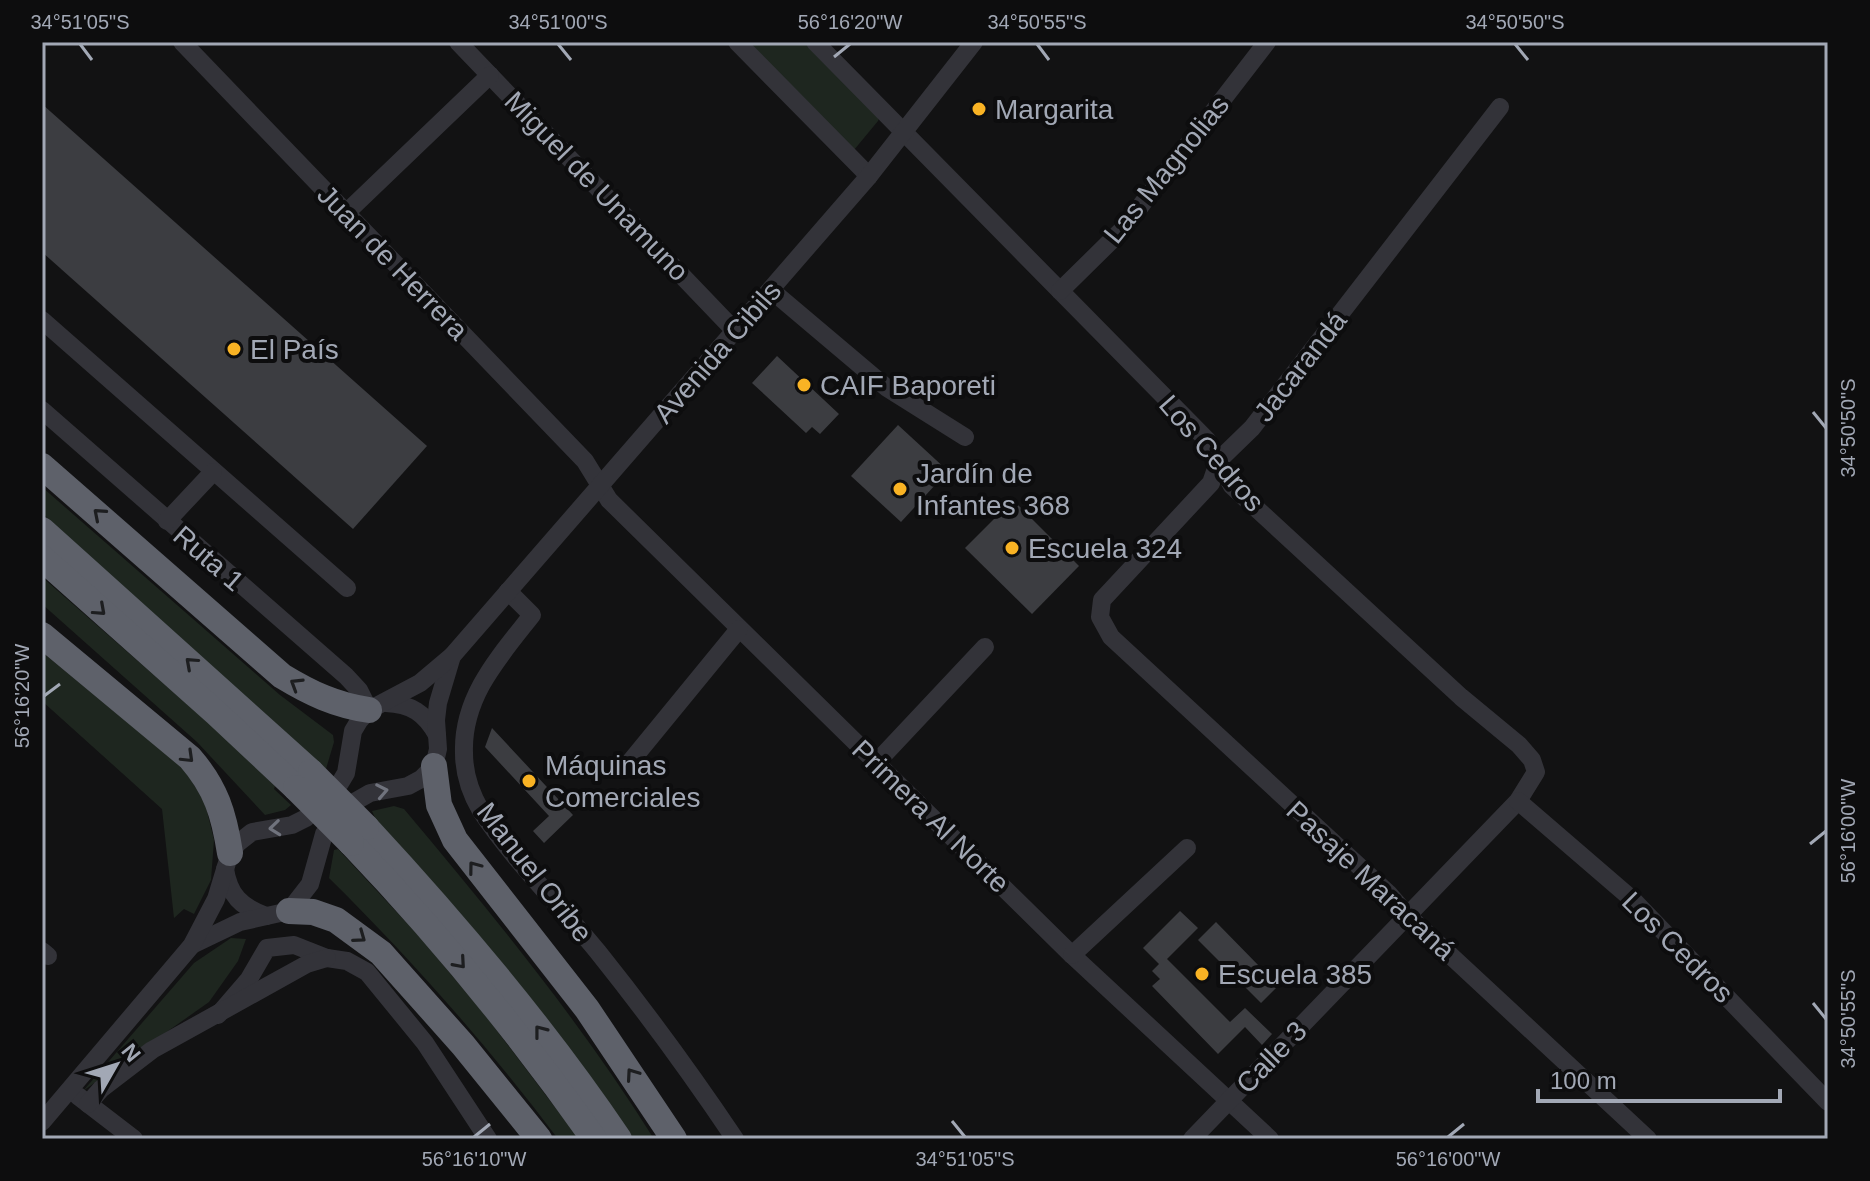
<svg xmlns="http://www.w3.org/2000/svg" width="1870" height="1181" font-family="Helvetica,sans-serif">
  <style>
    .green { fill: #1e261f }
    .building { fill: #3c3d41 }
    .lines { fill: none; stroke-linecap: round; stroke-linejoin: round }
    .minor { stroke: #333339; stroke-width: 18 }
    .highway { stroke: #5e616a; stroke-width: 26 }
    .highway-bridge { stroke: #5e616a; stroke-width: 26 }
    .oneway { stroke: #1d1e20 }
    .oneway2 { stroke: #70737d }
    .ticks { fill: none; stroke: #a2a8b5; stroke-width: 3 }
    .poi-dot { fill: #f9b324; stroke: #0d0d0e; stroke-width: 3 }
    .labels { text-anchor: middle; stroke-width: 8; stroke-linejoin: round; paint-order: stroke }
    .poi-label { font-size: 28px; fill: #a2a8b5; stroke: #0d0d0e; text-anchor: start }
    .street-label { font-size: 28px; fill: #a2a8b5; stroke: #0d0d0e }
    .neatline { fill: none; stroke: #a2a8b5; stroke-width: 3 }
    .ticks-label { font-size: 20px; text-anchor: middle; fill: #a2a8b5 }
  </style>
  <rect width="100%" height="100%" fill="#121213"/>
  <g class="green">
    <polygon points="746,42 808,42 879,118 878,121 854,150"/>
    <polygon points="42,487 280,695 333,735 334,742 326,769 42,513"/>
    <polygon points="42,577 212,726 275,786 274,789 291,805 285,810 265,815 197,742 42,604"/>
    <polygon points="42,652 185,770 205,803 214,840 211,880 194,914 184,909 174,918 162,809 42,701"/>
    <path d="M394,806L404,809C493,915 580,1021 654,1139H634C557,1026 471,921 377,822L372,811Z"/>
    <path d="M338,849L418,935L485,1015L579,1139H558C489,1047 411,959 329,878L334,850Z"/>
    <polygon points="231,938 246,939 238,961 209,1002 83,1091 194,963"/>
  </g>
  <g class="building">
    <polygon points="42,104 427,446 353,529 42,252"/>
    <polygon points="777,356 839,414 820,434 812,427 806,433 752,383"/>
    <polygon points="898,425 948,471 901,522 851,476"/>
    <polygon points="1013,500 1079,566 1032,614 965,548"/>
    <polygon points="492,728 573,815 544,843 533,831 549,816 485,747"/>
    <polygon points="1180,911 1198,928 1167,959 1230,1022 1245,1008 1272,1034 1262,1045 1245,1027 1218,1054 1152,986 1160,979 1152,971 1159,964 1143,948"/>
    <polygon points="1216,922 1261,968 1259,971 1276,988 1261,1003 1198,940"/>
  </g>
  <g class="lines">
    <g class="minor">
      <polyline points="182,42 585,461 609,500 1072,955 1270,1139"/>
      <polyline points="458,42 735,331"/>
      <polyline points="737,42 869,176"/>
      <polyline points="815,42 1207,440 1232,486 1461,697 1519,745 1532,760 1536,772 1518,801 1192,1139"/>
      <polyline points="1500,107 1252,428 1219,460 1211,483 1102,600 1100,617 1111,637 1388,893 1407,915 1648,1139"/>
      <polyline points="346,213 490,75"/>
      <polyline points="771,290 887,388 965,437"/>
      <polyline points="1060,291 1122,230 1267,42"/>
      <polyline points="42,320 347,588"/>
      <polyline points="42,410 346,676 359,690 369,710"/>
      <polyline points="167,521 213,472"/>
      <path d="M508,591L532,615C499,657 462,697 464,753C464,773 471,794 481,811C514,861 560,905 598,952C646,1012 692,1075 735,1139"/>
      <path d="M386,703C411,704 425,713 437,735"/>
      <polyline points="876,763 985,647"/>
      <polyline points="626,767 739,629"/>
      <polyline points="1518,801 1633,900 1828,1102"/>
      <path d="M225,869C229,895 241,907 266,916"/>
      <polyline points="192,945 240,922 289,911 310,884 324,834 349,805 370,793 408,786 421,779 434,766 438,749 436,720 438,703 452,656"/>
      <polyline points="42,951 48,956"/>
      <polyline points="1072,955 1187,848"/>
      <polyline points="218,1015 249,979 267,948 294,945 327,958 347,961 367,972 425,1043 488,1139"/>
      <polyline points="78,1096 134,1139"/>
      <polyline points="88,1104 101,1089 152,1050 307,964 327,958"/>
      <polyline points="42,1122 192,945 216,899 230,853 238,843 252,832 292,825 306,818 340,783 346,773 353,731 359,721 369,710 420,683 452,656 869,176 974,42"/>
    </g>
    <g class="highway">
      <path d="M42,466L282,676C310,693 335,705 369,710"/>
      <polyline points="42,530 311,772"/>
      <polyline points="42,558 216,713 296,788"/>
      <path d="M42,635L190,758C216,788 224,814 230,853"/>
      <polyline points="434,766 439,805 455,840 587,1009 674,1139"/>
      <path d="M366,827C457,925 544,1028 619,1139"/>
      <path d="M351,843C440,936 520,1034 594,1139"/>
      <polyline points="289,911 313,912 336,920 381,953 463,1045 539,1139"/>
    </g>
    <g class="highway-bridge">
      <polyline points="311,772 366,827"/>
      <polyline points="296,788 351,843"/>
    </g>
  </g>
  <defs><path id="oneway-chevron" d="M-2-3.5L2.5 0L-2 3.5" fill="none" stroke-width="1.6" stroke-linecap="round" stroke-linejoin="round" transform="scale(2)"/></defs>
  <g class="oneway">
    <use href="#oneway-chevron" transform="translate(99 514) rotate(-139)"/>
    <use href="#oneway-chevron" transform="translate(100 610) rotate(42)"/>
    <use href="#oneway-chevron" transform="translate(191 663) rotate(-138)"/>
    <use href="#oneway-chevron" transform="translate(296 684) rotate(-148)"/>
    <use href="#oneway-chevron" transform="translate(188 757) rotate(44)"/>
    <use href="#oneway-chevron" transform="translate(474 867) rotate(-127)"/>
    <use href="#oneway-chevron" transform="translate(360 937) rotate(36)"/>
    <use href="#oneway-chevron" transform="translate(460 963) rotate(49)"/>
    <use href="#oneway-chevron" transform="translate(540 1031) rotate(-128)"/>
    <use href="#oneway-chevron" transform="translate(632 1074) rotate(-125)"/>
  </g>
  <g class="oneway2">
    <use href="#oneway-chevron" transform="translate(382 791) rotate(-11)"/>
    <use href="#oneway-chevron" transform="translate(275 828) rotate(174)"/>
  </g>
  <path class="ticks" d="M80,44L92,60M558,44L571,60M1037,44L1049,60M1515,44L1528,60M834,57L850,44M1813,412L1826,428M44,696L60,684M1810,844L1826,831M1813,1003L1826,1019M952,1121L965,1137M474,1137L490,1124M1448,1137L1464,1124"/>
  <g class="poi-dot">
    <circle cx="979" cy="109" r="8"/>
    <circle cx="234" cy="349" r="8"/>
    <circle cx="804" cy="385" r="8"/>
    <circle cx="900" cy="489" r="8"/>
    <circle cx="1012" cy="548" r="8"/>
    <circle cx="529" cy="781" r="8"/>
    <circle cx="1202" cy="974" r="8"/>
  </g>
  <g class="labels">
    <g class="poi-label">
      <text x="995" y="119">Margarita</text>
      <text x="250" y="359">El País</text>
      <text x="820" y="395">CAIF Baporeti</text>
      <text x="916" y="483">Jardín de<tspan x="916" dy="32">Infantes 368</tspan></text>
      <text x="1028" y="558">Escuela 324</text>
      <text x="545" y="775">Máquinas<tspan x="545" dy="32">Comerciales</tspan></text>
      <text x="1218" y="984">Escuela 385</text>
    </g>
    <g class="street-label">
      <text transform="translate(1166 169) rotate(-51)" y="10">Las Magnolias</text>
      <text transform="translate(597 186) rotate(46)" y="10">Miguel de Unamuno</text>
      <text transform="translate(393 262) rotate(46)" y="10">Juan de Herrera</text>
      <text transform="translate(717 352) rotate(-49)" y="10">Avenida Cibils</text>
      <text transform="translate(1300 366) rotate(-52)" y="10">Jacarandá</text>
      <text transform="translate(1212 453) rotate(49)" y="10">Los Cedros</text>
      <text transform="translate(209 558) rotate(41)" y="10">Ruta 1</text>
      <text transform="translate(931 816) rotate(44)" y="10">Primera Al Norte</text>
      <text transform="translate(535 872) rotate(52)" y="10">Manuel Oribe</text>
      <text transform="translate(1371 880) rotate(43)" y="10">Pasaje Maracaná</text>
      <text transform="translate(1678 947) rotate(45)" y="10">Los Cedros</text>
      <text transform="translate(1271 1057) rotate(-46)" y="10">Calle 3</text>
    </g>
  </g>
  <rect width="1870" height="1181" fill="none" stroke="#0d0d0e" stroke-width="88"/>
  <g transform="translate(116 1065) rotate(51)" stroke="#0d0d0e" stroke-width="6" paint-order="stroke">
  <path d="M0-6L14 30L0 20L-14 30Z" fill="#a2a8b5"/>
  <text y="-12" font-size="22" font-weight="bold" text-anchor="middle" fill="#a2a8b5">N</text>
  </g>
  <path d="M1538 1089v12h242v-12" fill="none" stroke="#a2a8b5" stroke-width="4"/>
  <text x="1550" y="1089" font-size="24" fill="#a2a8b5" stroke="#0d0d0e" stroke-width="6" paint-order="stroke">100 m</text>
  <rect x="44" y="44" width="1782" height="1093" class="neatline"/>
  <g class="ticks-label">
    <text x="80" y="29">34°51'05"S</text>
    <text x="558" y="29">34°51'00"S</text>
    <text x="850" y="29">56°16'20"W</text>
    <text x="1037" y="29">34°50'55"S</text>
    <text x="1515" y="29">34°50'50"S</text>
    <text transform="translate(1848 428) rotate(-90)" y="7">34°50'50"S</text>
    <text transform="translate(22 696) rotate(-90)" y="7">56°16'20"W</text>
    <text transform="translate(1848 831) rotate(-90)" y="7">56°16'00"W</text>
    <text transform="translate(1848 1019) rotate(-90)" y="7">34°50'55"S</text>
    <text x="474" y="1166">56°16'10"W</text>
    <text x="965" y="1166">34°51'05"S</text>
    <text x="1448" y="1166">56°16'00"W</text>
  </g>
</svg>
